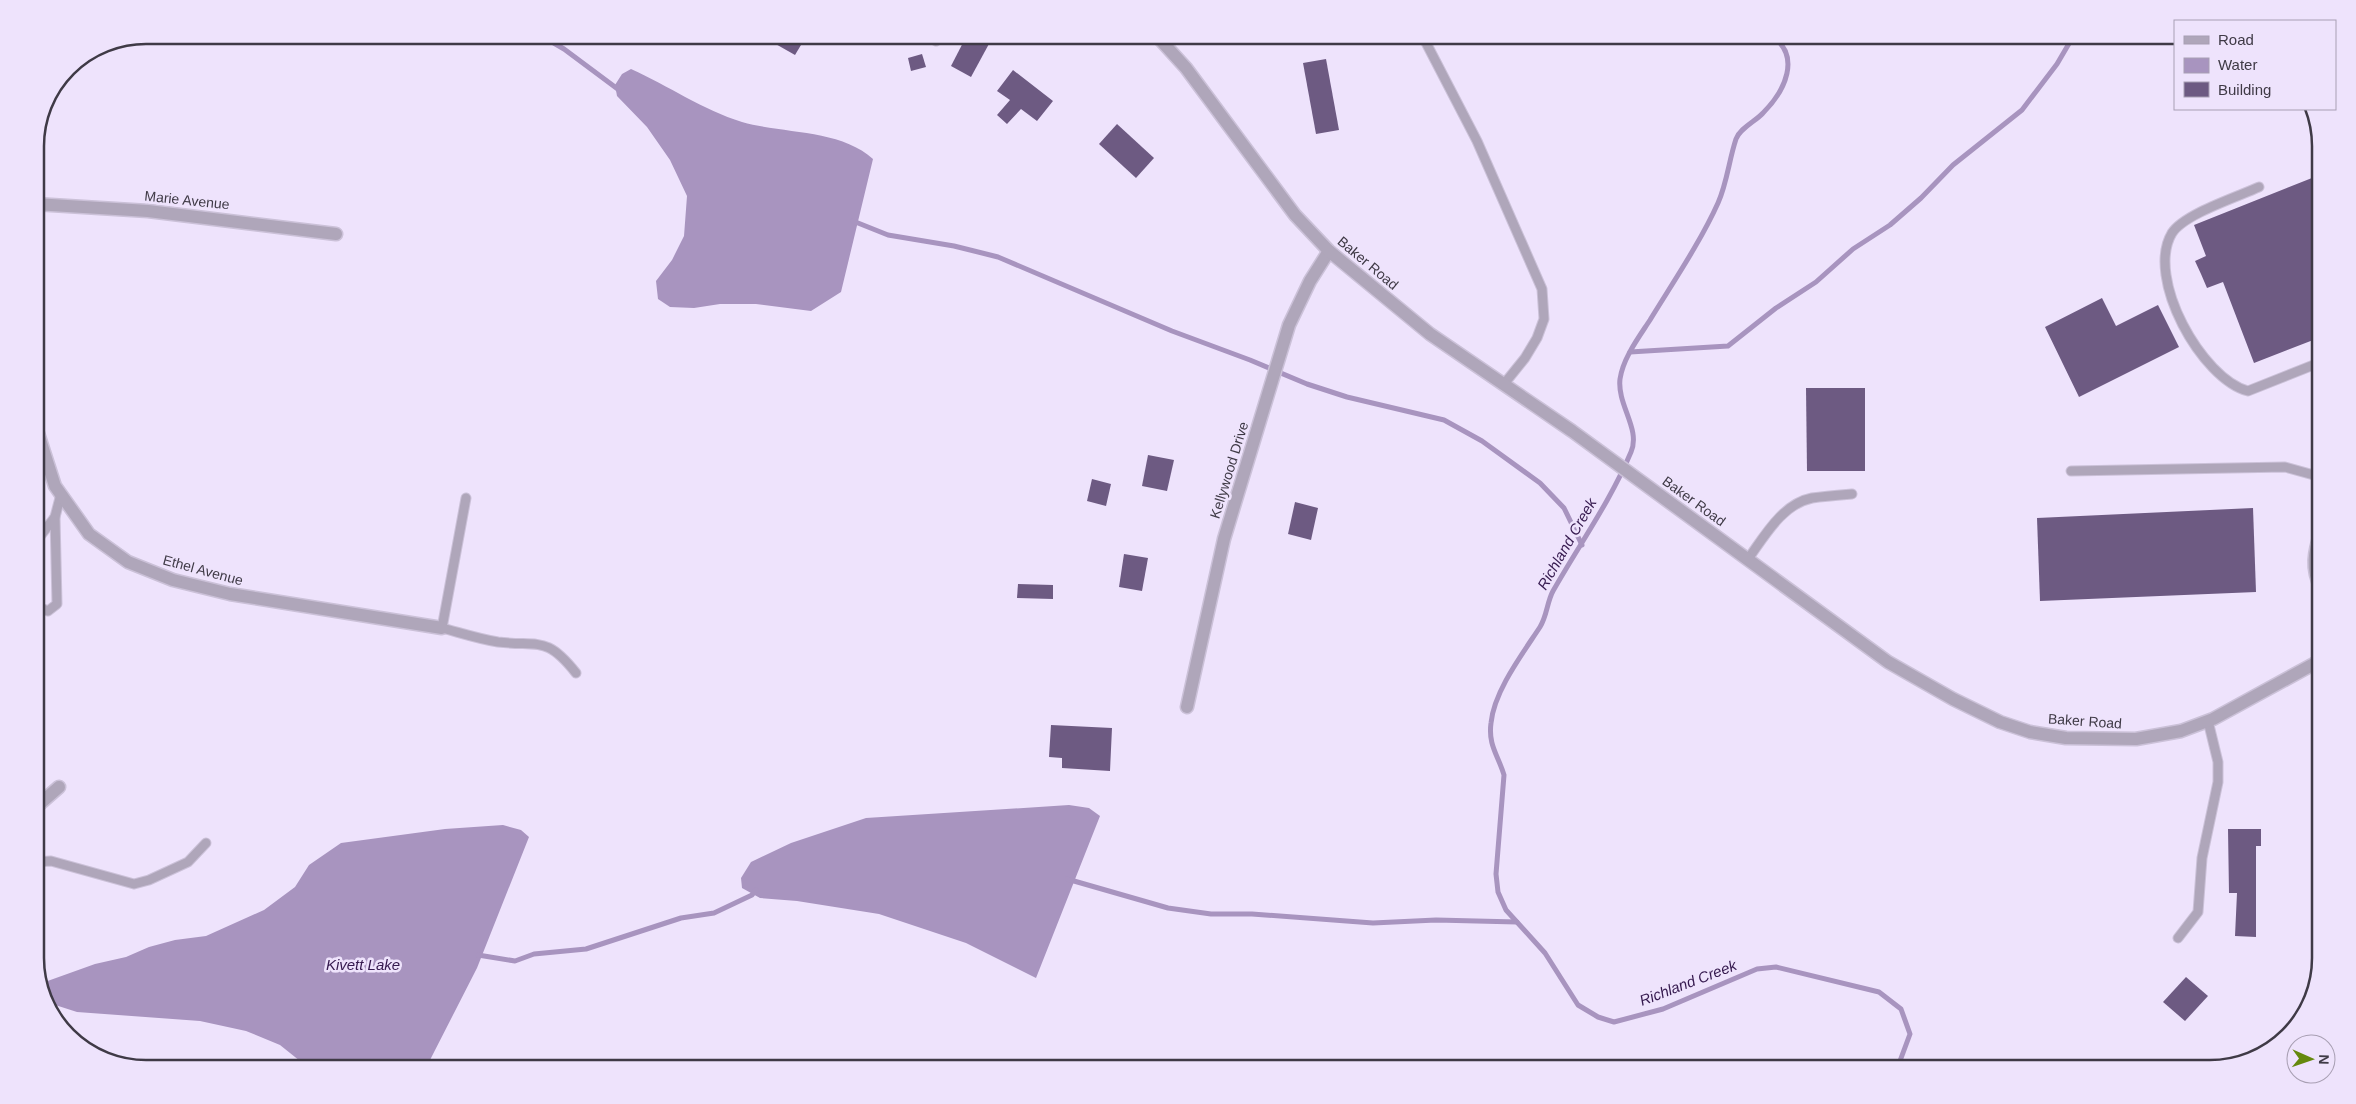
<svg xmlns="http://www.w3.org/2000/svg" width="2356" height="1104" font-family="Arial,sans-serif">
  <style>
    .water { fill: #a894bf }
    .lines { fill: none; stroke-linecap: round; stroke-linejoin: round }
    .stream { stroke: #a894bf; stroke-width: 5 }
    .building { fill: #6d5a82 }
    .service-casing { stroke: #cbc1d8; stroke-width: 11 }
    .minor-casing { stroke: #cbc1d8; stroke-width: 15 }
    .tertiary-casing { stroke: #cbc1d8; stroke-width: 15 }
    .service { stroke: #afa6ba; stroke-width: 9 }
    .minor { stroke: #afa6ba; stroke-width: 12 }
    .tertiary { stroke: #afa6ba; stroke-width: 12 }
    .labels { text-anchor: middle; stroke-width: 5; stroke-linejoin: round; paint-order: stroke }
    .street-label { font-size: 14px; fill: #3f3a46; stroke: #eee3fc }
    .water-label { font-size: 15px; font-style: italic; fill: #35194e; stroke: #eee3fc }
    .rim { fill: none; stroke: #3f3a46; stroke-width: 2.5 }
  </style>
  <rect width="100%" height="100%" fill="#eee3fc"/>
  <g class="water">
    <path d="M631,69C669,86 703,110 742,122C784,134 840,129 873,159L841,292L811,311L756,304H720L694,308L670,307L658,299L656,281L672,260L684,236L687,196L670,160L647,127L617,96L615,85L622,74Z"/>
    <polygon points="1069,805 1089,808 1100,816 1036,978 966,943 879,914 797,901 760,898 742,888 741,878 751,862 791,843 866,818"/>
    <polygon points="503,825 521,830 529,837 477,968 430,1060 428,1069 310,1069 280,1045 246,1031 200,1021 77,1012 49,1003 42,983 95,964 126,957 149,947 175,940 206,936 264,910 295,887 309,865 341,843 445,829"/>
  </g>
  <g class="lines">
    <g class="stream">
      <polyline points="540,35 564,49 619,90"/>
      <path d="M1771,35C1802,56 1785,91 1763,113C1756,121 1740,128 1736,139C1729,160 1727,183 1718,203C1701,241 1672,284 1650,320C1639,337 1623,358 1620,379C1617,405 1641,429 1631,452C1610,502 1579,545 1553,591C1547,602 1547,616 1540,627C1523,653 1494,691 1491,723C1488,745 1498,755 1504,775L1496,874L1498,892L1506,910L1545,953L1578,1005L1598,1017L1614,1022L1663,1009L1757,969L1776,967L1879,992L1901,1009L1910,1034L1897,1069"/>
      <polyline points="853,221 888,235 954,246 998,257 1172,331 1250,360 1307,384 1347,397 1444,420 1482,441 1540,483 1564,508 1582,545"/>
      <polyline points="1630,352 1728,346 1776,308 1816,282 1853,249 1890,225 1921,198 1953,165 2022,110 2057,64 2074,35"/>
      <polyline points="1067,879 1168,908 1211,914 1252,914 1373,923 1436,920 1517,922"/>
      <polyline points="478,955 515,961 534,954 586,949 681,918 714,913 752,895 756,890"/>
    </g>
  </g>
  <g class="building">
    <polygon points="760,35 807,35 795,55"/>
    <polygon points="967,35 977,35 990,42 971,77 951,66"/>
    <polygon points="922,54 926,67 911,71 908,58"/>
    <polygon points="1326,59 1339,130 1316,134 1303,63"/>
    <polygon points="1013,70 1053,101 1037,121 1021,109 1007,124 997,115 1010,100 997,91"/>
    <polygon points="1117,124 1154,158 1136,178 1099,144"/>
    <polygon points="2317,176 2321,186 2321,337 2254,363 2223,282 2207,288 2201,274 2195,261 2206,256 2194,225"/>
    <polygon points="2102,298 2116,326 2158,305 2179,347 2079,397 2045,327"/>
    <polygon points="1806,388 1865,388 1865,471 1807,471"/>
    <polygon points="1148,455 1174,460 1167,491 1142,486"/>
    <polygon points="1092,479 1111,484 1106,506 1087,501"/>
    <polygon points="1295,502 1318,508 1311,540 1288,534"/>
    <polygon points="2253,508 2256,592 2040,601 2037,518"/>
    <polygon points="1124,554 1148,558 1142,591 1119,587"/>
    <polygon points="1018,584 1053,585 1053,599 1017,598"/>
    <polygon points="1051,725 1112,728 1110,771 1062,768 1062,758 1049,757"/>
    <polygon points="2228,829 2261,829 2261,846 2256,846 2256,937 2235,936 2237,893 2229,893"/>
    <polygon points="2186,977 2208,996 2185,1021 2163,1002"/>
  </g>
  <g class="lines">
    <defs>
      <g id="service">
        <polyline points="1422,35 1477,141 1542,289 1544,319 1537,338 1525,358 1504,384"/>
        <polyline points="936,41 938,35"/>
        <path d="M2259,187C2237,197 2184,214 2172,233C2145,278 2202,379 2248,391L2321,362"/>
        <polyline points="2071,471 2285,467 2321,477"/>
        <path d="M466,498L442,628C461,633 479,639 498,642C539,647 546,635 576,673"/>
        <polyline points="35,546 38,539 55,517"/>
        <path d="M1748,559C1764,537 1782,504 1812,498C1825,496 1839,495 1852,494"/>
        <polyline points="35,606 48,611 57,604 55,517 61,494"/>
        <polyline points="35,862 51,861 134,884 149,880 188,862 206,843"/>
        <polyline points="2178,938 2198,912 2202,858 2218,782 2218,762 2208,721"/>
      </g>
      <g id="minor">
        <polyline points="35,204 148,211 336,234"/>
        <polyline points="35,424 55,486 89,534 128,562 173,580 230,594 442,628"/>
        <path d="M2321,532C2314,552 2311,569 2321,588"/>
        <polyline points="1187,707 1224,539 1289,325 1310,281 1329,251"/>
        <polyline points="35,808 59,787"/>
      </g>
      <polyline id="tertiary" points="1156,35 1186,68 1295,215 1329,251 1430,334 1572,431 1888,662 1953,699 2000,722 2030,732 2066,738 2136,739 2181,731 2213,719 2321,660"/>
    </defs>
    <use href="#service" class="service-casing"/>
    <use href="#minor" class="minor-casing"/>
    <use href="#tertiary" class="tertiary-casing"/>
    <use href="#service" class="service"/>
    <use href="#minor" class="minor"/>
    <use href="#tertiary" class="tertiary"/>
  </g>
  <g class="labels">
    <g class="street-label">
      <text transform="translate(187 200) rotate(6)" y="5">Marie Avenue</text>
      <text transform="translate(1368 263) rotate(40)" y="5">Baker Road</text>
      <text transform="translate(1229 470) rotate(-73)" y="5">Kellywood Drive</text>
      <text transform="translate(1694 501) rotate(36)" y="5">Baker Road</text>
      <text transform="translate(203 570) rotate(15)" y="5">Ethel Avenue</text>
      <text transform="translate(2085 721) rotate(4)" y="5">Baker Road</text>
    </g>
    <g class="water-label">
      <text transform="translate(1567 544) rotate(-60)" y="5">Richland Creek</text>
      <text x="363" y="970">Kivett Lake</text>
      <text transform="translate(1688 983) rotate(-21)" y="5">Richland Creek</text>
    </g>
  </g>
  <path d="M0 0H2356V1104H0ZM146 44H2210A102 102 0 0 1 2312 146V958A102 102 0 0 1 2210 1060H146A102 102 0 0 1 44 958V146A102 102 0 0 1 146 44Z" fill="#eee3fc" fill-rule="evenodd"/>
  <path class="rim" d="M146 44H2210A102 102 0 0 1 2312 146V958A102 102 0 0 1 2210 1060H146A102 102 0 0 1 44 958V146A102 102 0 0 1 146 44Z"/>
  <rect x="2174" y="20" width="162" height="90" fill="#eee3fc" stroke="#a89fb3"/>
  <rect x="2184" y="36" width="25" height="8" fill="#afa6ba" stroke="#a89fb3"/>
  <text x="2218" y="45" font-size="15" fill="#3f3a46">Road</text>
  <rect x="2184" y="58" width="25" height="15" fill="#a894bf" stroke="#a89fb3"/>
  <text x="2218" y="70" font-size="15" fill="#3f3a46">Water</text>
  <rect x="2184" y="82" width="25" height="15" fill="#6d5a82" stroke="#a89fb3"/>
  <text x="2218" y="95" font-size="15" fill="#3f3a46">Building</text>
  <g transform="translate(2311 1059) rotate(92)"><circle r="24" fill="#eee3fc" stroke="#a89fb3"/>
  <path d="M0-4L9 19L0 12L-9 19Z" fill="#65890d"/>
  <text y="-8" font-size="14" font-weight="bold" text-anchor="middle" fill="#3f3a46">N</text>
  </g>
</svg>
